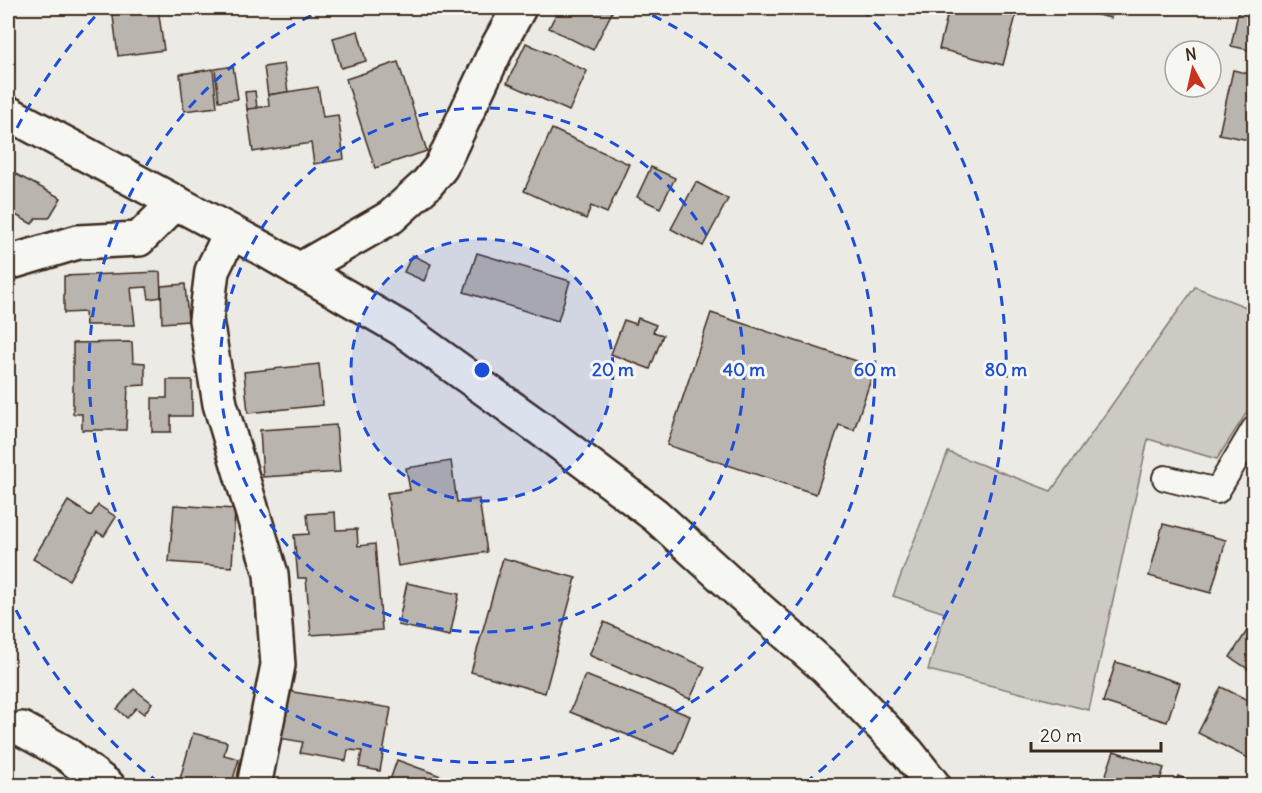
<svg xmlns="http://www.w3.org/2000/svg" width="1262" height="793" font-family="Delius,sans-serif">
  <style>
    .green { fill: #cdcac4; stroke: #847a71; stroke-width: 1.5 }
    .building { fill: #bab4ae; stroke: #3b2a1e; stroke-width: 1.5 }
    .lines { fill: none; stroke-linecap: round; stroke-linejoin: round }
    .lane-casing { stroke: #3b2a1e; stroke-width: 28 }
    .street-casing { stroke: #3b2a1e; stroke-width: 38 }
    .secondary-casing { stroke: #3b2a1e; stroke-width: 38 }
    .lane { stroke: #f6f6f2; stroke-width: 24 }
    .street { stroke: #f6f6f2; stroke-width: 33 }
    .secondary { stroke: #f6f6f2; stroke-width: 33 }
    .ring { fill: none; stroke: #1d4ed8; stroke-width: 3; stroke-dasharray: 10 8 }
    .centre { fill: #1d4ed8; stroke: #f6f6f2; stroke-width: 3 }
    .ring-label { font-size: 18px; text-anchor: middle; font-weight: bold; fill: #1d4ed8; stroke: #f6f6f2; stroke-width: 6; stroke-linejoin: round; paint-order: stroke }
  </style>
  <rect width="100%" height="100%" fill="#ebeae5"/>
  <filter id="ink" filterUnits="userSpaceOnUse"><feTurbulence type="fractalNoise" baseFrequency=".0167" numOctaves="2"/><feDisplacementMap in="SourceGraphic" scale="12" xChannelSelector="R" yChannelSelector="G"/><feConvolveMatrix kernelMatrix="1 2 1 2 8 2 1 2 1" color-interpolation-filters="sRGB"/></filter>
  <g filter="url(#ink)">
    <polygon class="green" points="1195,287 1254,310 1254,401 1217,459 1148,439 1089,710 928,670 945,613 893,596 948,452 1051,491"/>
    <g class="building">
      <polygon points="112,8 158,8 164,50 118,56"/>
      <polygon points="559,8 614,8 593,50 549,28"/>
      <polygon points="949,8 1018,8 1003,65 939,49"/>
      <polygon points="1068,8 1114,8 1111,18"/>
      <polygon points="1239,8 1254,8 1254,51 1231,46"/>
      <polygon points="358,31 366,61 341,68 333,38"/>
      <polygon points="526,43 587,71 569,111 507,83"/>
      <polygon points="398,62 427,151 375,168 346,79"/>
      <polygon points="284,64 288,92 268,95 264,67"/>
      <polygon points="233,66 238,99 219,101 215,69"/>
      <polygon points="213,69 217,107 184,111 180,74"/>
      <polygon points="1233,70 1254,75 1254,141 1219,134"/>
      <polygon points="318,87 323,117 338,115 344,159 314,164 311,143 253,152 247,109 269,106 268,95"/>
      <polygon points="255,91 257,108 247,109 245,92"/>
      <polygon points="552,129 629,164 607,213 591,206 586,219 524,191"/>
      <polygon points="651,167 675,178 660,208 637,197"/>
      <polygon points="8,170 61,198 49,218 36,218 32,224 8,211"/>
      <polygon points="696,182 728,199 703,246 671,229"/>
      <polygon points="477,253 570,281 558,321 464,292"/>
      <polygon points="412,255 431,264 424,281 404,272"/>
      <polygon points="160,272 161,297 149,299 147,287 131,288 135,325 86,325 85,312 64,313 64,276"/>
      <polygon points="185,284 188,321 162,323 161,286"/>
      <polygon points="711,313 875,367 854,430 839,425 816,494 667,445"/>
      <polygon points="638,318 656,325 653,332 663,335 650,369 611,354 624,320 636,324"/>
      <polygon points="132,342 133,362 145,363 145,385 128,386 126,430 82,430 82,414 73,414 73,343"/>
      <polygon points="319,364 323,405 248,413 244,372"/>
      <polygon points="167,380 192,380 192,416 171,416 171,432 152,432 152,398 167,398"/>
      <polygon points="336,425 340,472 263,477 260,430"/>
      <polygon points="451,461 457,502 479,499 487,552 398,566 387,493 410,490 406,468"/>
      <polygon points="68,501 91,516 98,505 116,517 104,536 97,532 69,580 33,559"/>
      <polygon points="174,505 235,509 232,567 169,562"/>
      <polygon points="335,512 336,530 357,529 358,546 375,544 382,630 311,635 306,578 298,578 294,535 309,534 307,514"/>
      <polygon points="1163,524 1226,540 1211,593 1149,576"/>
      <polygon points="503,558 576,578 545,693 471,672"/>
      <polygon points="407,583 459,594 450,636 398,625"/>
      <polygon points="1254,620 1254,673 1230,657"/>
      <polygon points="604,622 705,667 690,699 589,655"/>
      <polygon points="1116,662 1180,683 1167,722 1103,702"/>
      <polygon points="585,675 690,716 675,754 570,712"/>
      <polygon points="1221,687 1254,703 1254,761 1198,733"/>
      <polygon points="134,689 152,703 144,714 136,708 127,718 117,709"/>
      <polygon points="287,691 391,708 380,771 359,767 362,751 348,750 346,761 300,753 303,742 279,738"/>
      <polygon points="193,733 227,742 224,755 239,759 231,786 178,786"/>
      <polygon points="1114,751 1164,768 1158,786 1102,786"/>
      <polygon points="397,760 468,786 388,786"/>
      <polygon points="1178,776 1201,786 1174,786"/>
    </g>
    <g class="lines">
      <defs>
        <polyline id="lane" points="1165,478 1217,491 1254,429"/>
        <g id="street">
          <polyline points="231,232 212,271 206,320 220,404 271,574 278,665 254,786"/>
          <polyline points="8,263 78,242 139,239 176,202"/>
          <polyline points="299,270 391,217 426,185 441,167 497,48 519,8"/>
          <polyline points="22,729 65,753 108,786"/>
        </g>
        <polyline id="secondary" points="8,113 265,250 402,329 552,437 655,515 736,589 826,668 908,753 934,786"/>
      </defs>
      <use href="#lane" class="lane-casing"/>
      <use href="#street" class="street-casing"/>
      <use href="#secondary" class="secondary-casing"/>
      <use href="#lane" class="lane"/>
      <use href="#street" class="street"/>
      <use href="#secondary" class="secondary"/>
    </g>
  </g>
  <circle cx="482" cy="370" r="131" fill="#1d4ed8" fill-opacity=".12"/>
  <g class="ring">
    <circle cx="482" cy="370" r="131"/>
    <circle cx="482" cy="370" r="262"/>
    <path d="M636 8A393 393 0 1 1 328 8"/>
    <path d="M159 783A524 524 0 0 1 9 596M9 144A524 524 0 0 1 102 9M862 9A524 524 0 0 1 805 783"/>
  </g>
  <circle cx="482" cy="370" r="9" class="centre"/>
  <g class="ring-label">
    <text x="613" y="376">20 m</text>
    <text x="744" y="376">40 m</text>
    <text x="875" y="376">60 m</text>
    <text x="1006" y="376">80 m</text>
  </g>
  <rect width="1262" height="793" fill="none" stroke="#f6f6f2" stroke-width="30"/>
  <rect x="15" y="15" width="1232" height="763" fill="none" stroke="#3b2a1e" stroke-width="2" filter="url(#ink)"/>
  <g transform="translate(1193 69) rotate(352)"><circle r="28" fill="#f6f6f2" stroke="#aba49d" stroke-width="1.5"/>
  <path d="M0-4.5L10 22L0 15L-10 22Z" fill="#c8321e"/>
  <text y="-9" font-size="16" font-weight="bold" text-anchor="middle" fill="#3b2a1e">N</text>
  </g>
  <path d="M1031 742v9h130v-9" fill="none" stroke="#3b2a1e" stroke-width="3"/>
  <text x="1040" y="742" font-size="18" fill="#3b2a1e" stroke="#f6f6f2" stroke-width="4.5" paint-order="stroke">20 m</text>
</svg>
